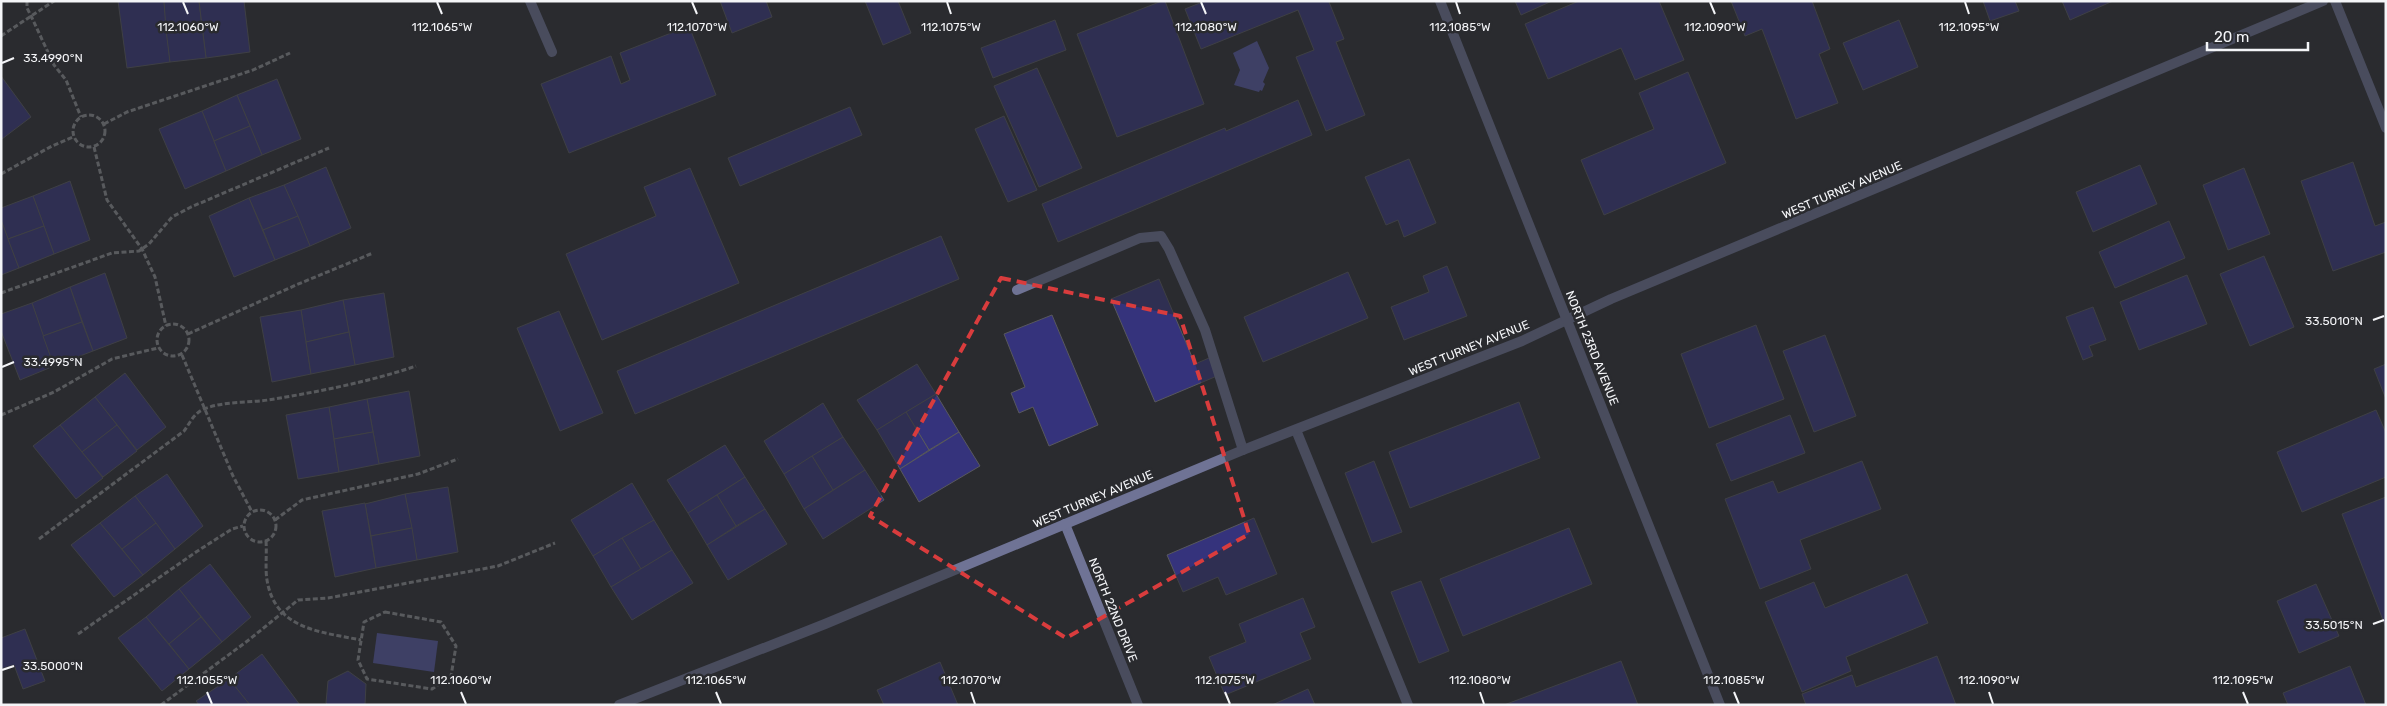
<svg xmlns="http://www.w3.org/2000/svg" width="2387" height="706" font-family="Rubik,sans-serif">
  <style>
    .water { fill: #5759a6 }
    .building { fill: #35337c; stroke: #58585e }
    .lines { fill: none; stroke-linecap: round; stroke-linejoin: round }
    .path { stroke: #919296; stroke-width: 3; stroke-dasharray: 5 2.5; stroke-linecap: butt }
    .service { stroke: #6f7395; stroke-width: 10 }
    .minor { stroke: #6f7395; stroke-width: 10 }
    .tertiary { stroke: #6f7395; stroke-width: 10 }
    .marked { fill: none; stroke: #d93c3d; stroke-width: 4; stroke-dasharray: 10 6; stroke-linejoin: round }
    .ticks { fill: none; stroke: #f4f5f8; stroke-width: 2 }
    .labels { text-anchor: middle; stroke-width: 5; stroke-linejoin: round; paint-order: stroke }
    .street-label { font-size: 12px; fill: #f4f5f8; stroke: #2a2b2f }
    .ticks-label { font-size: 12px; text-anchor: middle; fill: #f4f5f8; stroke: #2a2b2f; stroke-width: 5; stroke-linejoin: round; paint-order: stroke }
  </style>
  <rect width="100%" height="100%" fill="#2a2b2f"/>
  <g class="water">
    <polygon points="1257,41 1269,68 1263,82 1265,84 1262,91 1260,90 1259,92 1234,85 1240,70 1233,53"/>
    <polygon points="377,633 438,641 434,672 373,663"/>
  </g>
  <g class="building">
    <polygon points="118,1 164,1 170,62 127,68"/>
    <polygon points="164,1 199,1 202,26 166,30"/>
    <polygon points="199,1 244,1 250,52 206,58"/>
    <polygon points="720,1 766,1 772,17 732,33"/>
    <polygon points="865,1 898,1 911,33 883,45"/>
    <polygon points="1162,1 1165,1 1204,104 1117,137 1077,34"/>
    <polygon points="1205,1 1331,1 1329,2 1344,39 1336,42 1365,115 1326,131 1296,57 1314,50 1298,10 1201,49 1185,9"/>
    <polygon points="1515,1 1552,1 1521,15"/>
    <polygon points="1579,1 1659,1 1684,60 1635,80 1621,48 1548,79 1525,24"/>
    <polygon points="1731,1 1812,1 1830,49 1819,54 1838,103 1796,119 1762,29 1745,36"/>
    <polygon points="1983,1 2015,1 2019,11 1990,21"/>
    <polygon points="2062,1 2113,1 2070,20"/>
    <polygon points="1055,20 1066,50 993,78 981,48"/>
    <polygon points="1899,20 1918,67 1863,90 1843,43"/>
    <polygon points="202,26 206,58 170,62 166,30"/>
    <polygon points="689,26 716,95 569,153 541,84 611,56 621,84 630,80 620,53"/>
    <polygon points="1037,68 1082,168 1039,187 994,86"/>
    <polygon points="1688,72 1726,163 1604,215 1581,160 1654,129 1639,93"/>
    <polygon points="1,76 31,117 2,139 1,138"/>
    <polygon points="277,79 301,139 262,155 237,95"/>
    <polygon points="237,95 250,126 214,141 202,111"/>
    <polygon points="1298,100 1312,135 1058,242 1042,204 1225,128 1226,131"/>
    <polygon points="850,107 862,135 740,186 728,158"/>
    <polygon points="202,111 226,171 185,189 159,129"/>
    <polygon points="1004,116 1037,190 1008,202 975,129"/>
    <polygon points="250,126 262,155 226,171 214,141"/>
    <polygon points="1409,159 1436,223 1404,237 1398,220 1386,225 1365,177"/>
    <polygon points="2353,162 2375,226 2386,222 2386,252 2333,271 2301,181"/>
    <polygon points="2140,165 2157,204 2093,232 2076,192"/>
    <polygon points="326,167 351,228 310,246 284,185"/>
    <polygon points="690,168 739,283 602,340 566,254 656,216 644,187"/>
    <polygon points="2244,168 2270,234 2228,250 2203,185"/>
    <polygon points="70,181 90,240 54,254 33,196"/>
    <polygon points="284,185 298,216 263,230 249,198"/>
    <polygon points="33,196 44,226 8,239 1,220 1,208"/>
    <polygon points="249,198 275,260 234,277 209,216"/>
    <polygon points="298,216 310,246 275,260 263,230"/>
    <polygon points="1,220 19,268 1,275"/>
    <polygon points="2169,221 2185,258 2115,288 2099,252"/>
    <polygon points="44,226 54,254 19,268 8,239"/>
    <polygon points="941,236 959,279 635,414 617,371"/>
    <polygon points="2264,256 2294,327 2250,346 2220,274"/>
    <polygon points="1447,266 1467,316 1404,340 1391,307 1429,292 1423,276"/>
    <polygon points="1348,272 1368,318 1263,362 1244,317"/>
    <polygon points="105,273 127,338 93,351 70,287"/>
    <polygon points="2187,275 2207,324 2139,350 2120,302"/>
    <polygon points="1159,279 1195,364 1209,358 1217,376 1155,402 1111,299"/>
    <polygon points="70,287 82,322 43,336 32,303"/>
    <polygon points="384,293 394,357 355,365 343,300"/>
    <polygon points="343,300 349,332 306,342 301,310"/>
    <polygon points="32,303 54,366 20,380 1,331 1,314"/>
    <polygon points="2093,307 2106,340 2089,346 2093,356 2083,360 2066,317"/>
    <polygon points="301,310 311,374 272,382 260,317"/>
    <polygon points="559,311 603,413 560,431 517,328"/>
    <polygon points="1052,315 1098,425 1049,446 1033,407 1019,413 1011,393 1025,387 1004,334"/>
    <polygon points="82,322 93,351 54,366 43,336"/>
    <polygon points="1756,325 1784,399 1709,428 1681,354"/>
    <polygon points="349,332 355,365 311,374 306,342"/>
    <polygon points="1825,335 1856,416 1814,432 1783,351"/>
    <polygon points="917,364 936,394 877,430 857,400"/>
    <polygon points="2386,364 2386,399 2374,369"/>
    <polygon points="125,373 166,427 137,450 95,397"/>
    <polygon points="409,391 420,456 379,464 367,399"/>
    <polygon points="936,394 959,432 929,450 906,412"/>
    <polygon points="95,397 117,425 82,452 60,425"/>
    <polygon points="367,399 373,432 334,439 329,407"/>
    <polygon points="1519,402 1540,458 1410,508 1389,452"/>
    <polygon points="823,403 843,437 784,474 764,441"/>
    <polygon points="329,407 339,472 298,479 286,415"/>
    <polygon points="2376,410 2386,433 2386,477 2302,512 2277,452"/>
    <polygon points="906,412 929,450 900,469 877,430"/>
    <polygon points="1790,415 1805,453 1731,481 1716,444"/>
    <polygon points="60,425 103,478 76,499 33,446"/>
    <polygon points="117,425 137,451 103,477 82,452"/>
    <polygon points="373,432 379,464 339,472 334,439"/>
    <polygon points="959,432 980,466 919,502 900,469"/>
    <polygon points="843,437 865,470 833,490 812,456"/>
    <polygon points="725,445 745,477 688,513 667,480"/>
    <polygon points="812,456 833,490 804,509 784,474"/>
    <polygon points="1374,461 1402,532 1372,543 1345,473"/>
    <polygon points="1862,461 1881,509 1800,540 1811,569 1760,589 1725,499 1773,481 1778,493"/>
    <polygon points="865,470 884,500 823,539 804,509"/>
    <polygon points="167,474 203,526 175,549 135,496"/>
    <polygon points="745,477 765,509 736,526 717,495"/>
    <polygon points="632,483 654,520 593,556 571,520"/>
    <polygon points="448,487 458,552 417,560 405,494"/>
    <polygon points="405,494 412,528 371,536 365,504"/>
    <polygon points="717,495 736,526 707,545 688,513"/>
    <polygon points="135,496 156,523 122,549 100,523"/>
    <polygon points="2386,497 2386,628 2342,514"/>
    <polygon points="365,503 376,568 335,577 322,511"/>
    <polygon points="765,509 787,544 728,580 707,545"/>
    <polygon points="1254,518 1277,574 1226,595 1218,577 1183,592 1167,555"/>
    <polygon points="654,520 672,550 641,569 622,538"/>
    <polygon points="100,523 143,575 114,597 71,545"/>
    <polygon points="156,523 175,549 143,575 122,549"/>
    <polygon points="412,528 417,560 376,568 371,536"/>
    <polygon points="1569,528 1592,584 1463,636 1440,579"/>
    <polygon points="622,538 641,569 611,587 593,556"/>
    <polygon points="672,550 693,583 632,620 611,587"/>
    <polygon points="210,564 251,617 222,642 179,589"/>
    <polygon points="1907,574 1928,623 1846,657 1851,671 1802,692 1765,602 1814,582 1825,608"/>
    <polygon points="1421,581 1449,651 1419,663 1391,592"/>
    <polygon points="2316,584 2339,636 2299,653 2277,601"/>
    <polygon points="179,589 201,617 169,644 146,617"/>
    <polygon points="1303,598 1315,627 1300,633 1311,659 1225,695 1209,657 1246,642 1239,624"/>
    <polygon points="146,617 189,669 162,691 118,638"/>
    <polygon points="201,617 222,642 189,669 169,644"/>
    <polygon points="25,629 45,681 23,689 14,665 1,669 1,638"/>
    <polygon points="262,654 300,705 250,705 229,679"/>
    <polygon points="1937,656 1956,705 1806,705 1802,694 1852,675 1856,687"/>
    <polygon points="1621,661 1638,705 1504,705"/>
    <polygon points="940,662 958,705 884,705 877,690"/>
    <polygon points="2350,666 2366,705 2288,705 2283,693"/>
    <polygon points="348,671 366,684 365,705 328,705 326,703 328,681"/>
    <polygon points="229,679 250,705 199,705 196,701"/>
    <polygon points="1308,689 1315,705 1272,705"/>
  </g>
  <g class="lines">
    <g class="path">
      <polyline points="27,1 27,8 32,18 54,65 66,80 81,117"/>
      <polyline points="1,36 54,1"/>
      <circle cx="89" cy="131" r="16"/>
      <polyline points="104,124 127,112 253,70 290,53"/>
      <polyline points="94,147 107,200 142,249 155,277 166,326"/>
      <polyline points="1,174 52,146 73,137"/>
      <polyline points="1,293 112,253 139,251 149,244 172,217 191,207 329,148"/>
      <circle cx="173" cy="340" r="16"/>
      <polyline points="188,334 296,285 373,253"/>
      <polyline points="182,355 233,476 252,512"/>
      <polyline points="1,415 54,392 112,359 158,348"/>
      <circle cx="260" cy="526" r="16"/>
      <polyline points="275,520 302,500 418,474 458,459"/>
      <path d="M39,539L184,431C190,423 194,413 204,409C224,401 247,403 268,400C317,392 369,382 416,366"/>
      <path d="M266,541C267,554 265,568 267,580C275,630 322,632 361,640"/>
      <polygon points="385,612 441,622 456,646 451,676 432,689 367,679 358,660 364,622"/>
      <polyline points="78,634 196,552 232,529 243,526"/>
      <polyline points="161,705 250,639 298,600 328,598 498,566 555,543"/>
    </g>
    <g class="service">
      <polyline points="530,1 552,52"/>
      <polyline points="2335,1 2386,128"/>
      <polyline points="1017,290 1140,238 1161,236 1169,249 1205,330 1243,450"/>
      <polyline points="1296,430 1408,705"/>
    </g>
    <g class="minor">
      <polyline points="1065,524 1138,705"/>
      <polyline points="619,705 825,624 1243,450 1522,341 1611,299 2323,1"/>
    </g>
    <polyline class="tertiary" points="1440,1 1720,705"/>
  </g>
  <path d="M0 0H2387V706H0ZM1001,278L1180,316L1249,534L1066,638L870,516Z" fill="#2a2b2f" fill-opacity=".55" fill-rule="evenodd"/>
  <path class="marked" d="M1001,278L1180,316L1249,534L1066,638L870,516Z"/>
  <path class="ticks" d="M183,2L188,14M437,2L442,14M692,2L697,14M947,2L951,14M1201,2L1206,14M1456,2L1460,14M1710,2L1715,14M1965,2L1969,14M2,63L14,58M2373,320L2384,316M2,367L14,362M2373,624L2384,620M2,670L14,666M207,692L212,704M461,692L466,704M716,692L721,704M971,692L975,704M1225,692L1230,704M1480,692L1484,704M1734,692L1739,704M1989,692L1993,704M2243,692L2248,704"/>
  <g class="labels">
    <g class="street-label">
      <text transform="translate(1842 190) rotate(-23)" y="4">WEST TURNEY AVENUE</text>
      <text transform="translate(1469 348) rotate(-22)" y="4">WEST TURNEY AVENUE</text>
      <text transform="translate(1592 348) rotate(68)" y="4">NORTH 23RD AVENUE</text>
      <text transform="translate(1093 499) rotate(-23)" y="4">WEST TURNEY AVENUE</text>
      <text transform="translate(1113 610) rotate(68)" y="4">NORTH 22ND DRIVE</text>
    </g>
  </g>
  <g class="ticks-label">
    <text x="188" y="31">112.1060°W</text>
    <text x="442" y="31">112.1065°W</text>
    <text x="697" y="31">112.1070°W</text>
    <text x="951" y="31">112.1075°W</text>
    <text x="1206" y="31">112.1080°W</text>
    <text x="1460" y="31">112.1085°W</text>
    <text x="1715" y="31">112.1090°W</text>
    <text x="1969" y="31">112.1095°W</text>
    <text x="53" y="62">33.4990°N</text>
    <text x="2334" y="325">33.5010°N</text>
    <text x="53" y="366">33.4995°N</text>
    <text x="2334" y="629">33.5015°N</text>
    <text x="53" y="670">33.5000°N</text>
    <text x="207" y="684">112.1055°W</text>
    <text x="461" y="684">112.1060°W</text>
    <text x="716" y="684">112.1065°W</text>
    <text x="971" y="684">112.1070°W</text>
    <text x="1225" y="684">112.1075°W</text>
    <text x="1480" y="684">112.1080°W</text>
    <text x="1734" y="684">112.1085°W</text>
    <text x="1989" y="684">112.1090°W</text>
    <text x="2243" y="684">112.1095°W</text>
  </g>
  <rect width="2387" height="706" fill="none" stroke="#f4f5f8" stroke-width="5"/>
  <path d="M2207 42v8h101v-8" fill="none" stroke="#f4f5f8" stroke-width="2.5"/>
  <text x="2214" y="42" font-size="15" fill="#f4f5f8" stroke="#2a2b2f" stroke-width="4" paint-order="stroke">20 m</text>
</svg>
